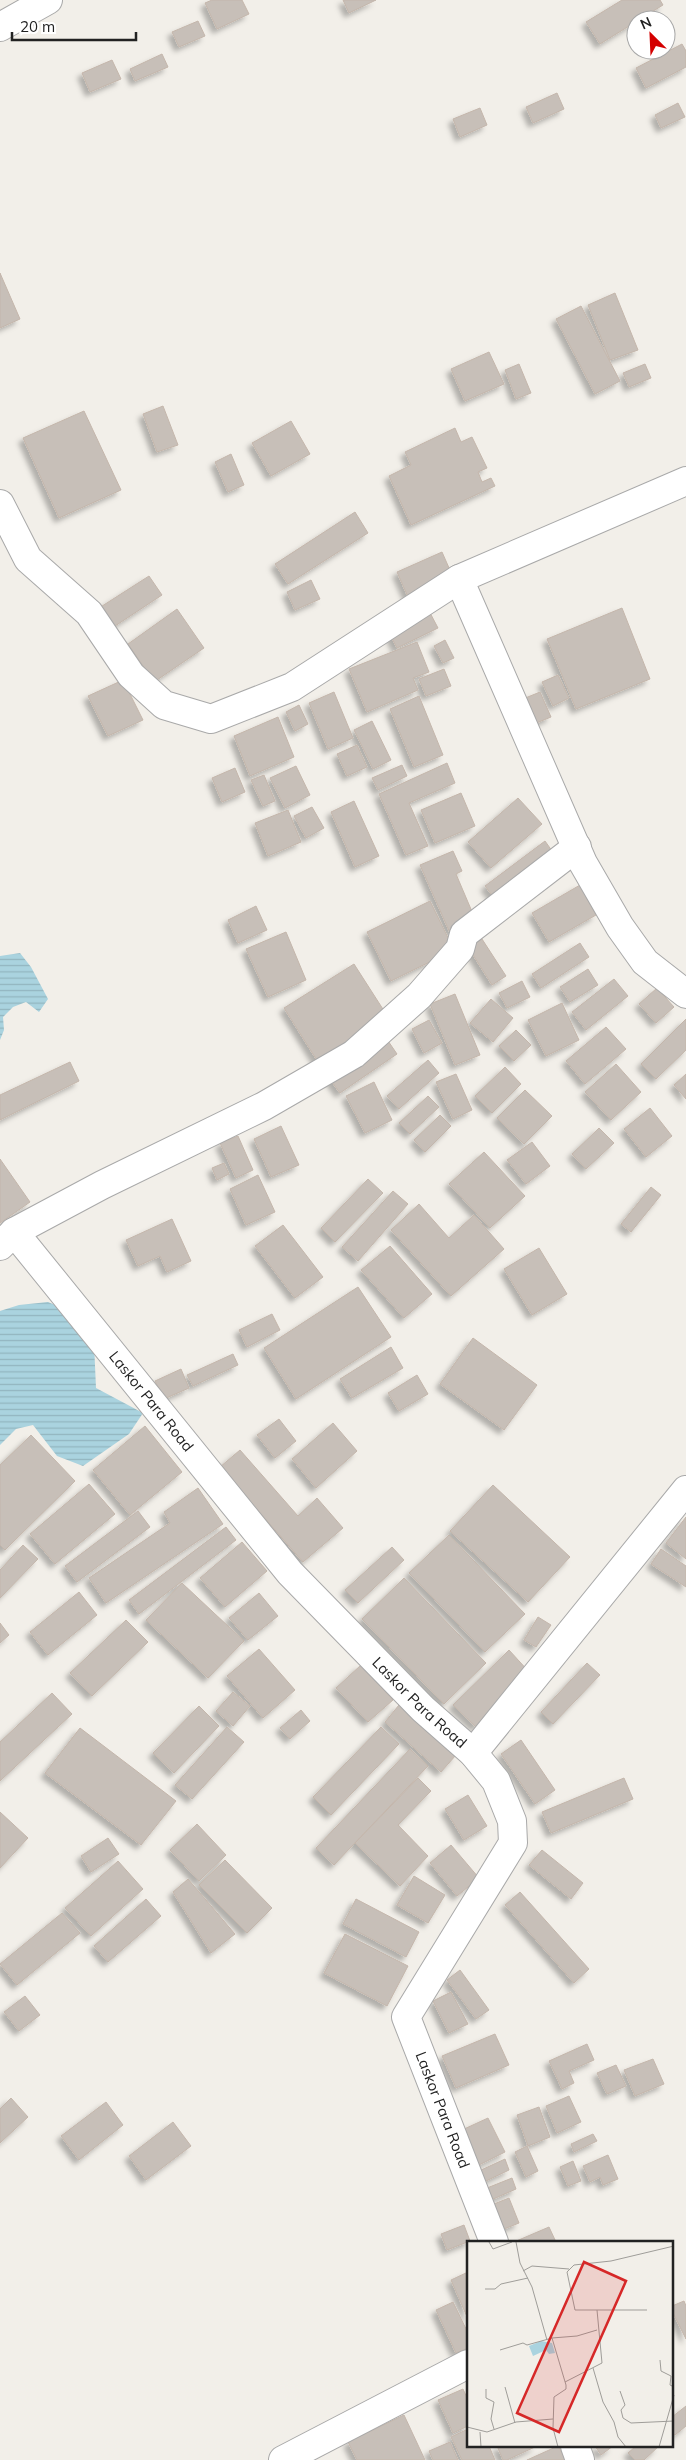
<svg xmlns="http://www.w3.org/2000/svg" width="686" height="2460" font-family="Mulish,sans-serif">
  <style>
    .water { fill: url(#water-rules) }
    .building { fill: #c7bfb8; stroke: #c4b6ab; filter: url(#shadow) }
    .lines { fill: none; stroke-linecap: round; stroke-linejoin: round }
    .street-casing { stroke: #a9a9a9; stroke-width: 30 }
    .street { stroke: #fff; stroke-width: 28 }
    .labels { text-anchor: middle; stroke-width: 5; stroke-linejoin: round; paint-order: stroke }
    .street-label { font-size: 15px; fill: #222; stroke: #fff }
    .inset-road { fill: none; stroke: #9f9d99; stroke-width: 1 }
    .view { fill: #d62828; fill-opacity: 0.15; stroke: #d62828; stroke-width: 2.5 }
    .inset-edge { fill: none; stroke: #222; stroke-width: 2.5 }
  </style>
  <defs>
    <pattern id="water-rules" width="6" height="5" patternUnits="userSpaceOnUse" patternTransform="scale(1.25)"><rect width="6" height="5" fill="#aad3df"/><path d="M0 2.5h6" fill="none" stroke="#92b5bf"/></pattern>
    <filter id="shadow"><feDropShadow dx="-4.5" dy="4.5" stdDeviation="2.5" flood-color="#0004"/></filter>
  </defs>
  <rect width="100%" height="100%" fill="#f2efe9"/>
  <g class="water">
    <polygon points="20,953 31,967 48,999 39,1012 26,1002 13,1007 3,1017 4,1030 0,1040 0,956"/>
    <polygon points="48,1302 69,1311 94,1343 96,1388 143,1413 129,1434 83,1466 57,1456 33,1425 16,1429 0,1445 0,1311 19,1305"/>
  </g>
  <g class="building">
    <polygon points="212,0 242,0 249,14 217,29 205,3"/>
    <polygon points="343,0 376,0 349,13"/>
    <polygon points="622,0 660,0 663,5 600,44 586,22"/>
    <polygon points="198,21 205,36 179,47 172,32"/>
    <polygon points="682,44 686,51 686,67 646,88 636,68"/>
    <polygon points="162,54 168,67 135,81 130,69"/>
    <polygon points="112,60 121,79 90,92 82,73"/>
    <polygon points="557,93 564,109 533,123 526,107"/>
    <polygon points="678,103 685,117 661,128 655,115"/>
    <polygon points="480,108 487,125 460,137 453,119"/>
    <polygon points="0,273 20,319 0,328"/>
    <polygon points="615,293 638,350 610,360 588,305"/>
    <polygon points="581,306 620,381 595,394 556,319"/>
    <polygon points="489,352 504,384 465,401 451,369"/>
    <polygon points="519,364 531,393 516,399 505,370"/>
    <polygon points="645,364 651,378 629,387 623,373"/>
    <polygon points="163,406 178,445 157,452 143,414"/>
    <polygon points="84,411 121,490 59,518 23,438"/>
    <polygon points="291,421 310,454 271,476 252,443"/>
    <polygon points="455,428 461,442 472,437 487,468 478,472 482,482 491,478 495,486 411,525 389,476 411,465 405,452"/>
    <polygon points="231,454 244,485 228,492 215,462"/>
    <polygon points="355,512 368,533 288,584 275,564"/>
    <polygon points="442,552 453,577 408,597 397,572"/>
    <polygon points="149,576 162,595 112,628 99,608"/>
    <polygon points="311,580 320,599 295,610 287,592"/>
    <polygon points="622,608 650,679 576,709 547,639"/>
    <polygon points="177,609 204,648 154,682 128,644"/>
    <polygon points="428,609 438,628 397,648 387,629"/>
    <polygon points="445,640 454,658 443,663 434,646"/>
    <polygon points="417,642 429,672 413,678 418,690 367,712 349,669"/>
    <polygon points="444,669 451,686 426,696 419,679"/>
    <polygon points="558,675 569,698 553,706 542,682"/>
    <polygon points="123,680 143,720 108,736 88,696"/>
    <polygon points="334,692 353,738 328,749 309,703"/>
    <polygon points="540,692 551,717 529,726 518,701"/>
    <polygon points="419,696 443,755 414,767 390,709"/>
    <polygon points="299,705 308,724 295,731 286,712"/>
    <polygon points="278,717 294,757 250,776 234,736"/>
    <polygon points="372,721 391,760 373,769 354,730"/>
    <polygon points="357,745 367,767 347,776 337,754"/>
    <polygon points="447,763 455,783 409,803 428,846 406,855 379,794"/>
    <polygon points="402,765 407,776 378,790 372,778"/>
    <polygon points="296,766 310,795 285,808 270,778"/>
    <polygon points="235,768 245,792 222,802 212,778"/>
    <polygon points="264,775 275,801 263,806 251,780"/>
    <polygon points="461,793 475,826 435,843 421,810"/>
    <polygon points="518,798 542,824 491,868 468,842"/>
    <polygon points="354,801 379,856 355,867 331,812"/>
    <polygon points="312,807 324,828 306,838 294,816"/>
    <polygon points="288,810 301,842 268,856 255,823"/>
    <polygon points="545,841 557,858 498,903 485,886"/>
    <polygon points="453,851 462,871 456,874 476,921 450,933 420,865"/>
    <polygon points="580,885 596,915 549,942 532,913"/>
    <polygon points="430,901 454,950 391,981 367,932"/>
    <polygon points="256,906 267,930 238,943 228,920"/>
    <polygon points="286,932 306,980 268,997 246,949"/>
    <polygon points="482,939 506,976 492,985 468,947"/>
    <polygon points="580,943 589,957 541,988 532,974"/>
    <polygon points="354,964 388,1017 318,1062 284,1008"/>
    <polygon points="588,969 598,985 570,1002 560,987"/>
    <polygon points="614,979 628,996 586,1030 572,1012"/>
    <polygon points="522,981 530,997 507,1008 499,993"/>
    <polygon points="657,988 674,1007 656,1023 639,1004"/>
    <polygon points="455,994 480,1055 455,1065 430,1004"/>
    <polygon points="491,999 513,1018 493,1042 470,1023"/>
    <polygon points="562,1003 579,1040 546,1056 528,1020"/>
    <polygon points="686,1019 686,1050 656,1079 641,1064"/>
    <polygon points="429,1020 442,1043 424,1053 412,1029"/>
    <polygon points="606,1027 626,1049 585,1084 566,1061"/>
    <polygon points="516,1030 531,1045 514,1061 499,1046"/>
    <polygon points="384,1035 397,1054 340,1093 326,1074"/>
    <polygon points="428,1060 439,1073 399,1109 387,1096"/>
    <polygon points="70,1062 79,1081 0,1120 0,1095"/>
    <polygon points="616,1064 641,1092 611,1120 585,1092"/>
    <polygon points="505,1067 521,1084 492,1113 475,1096"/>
    <polygon points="456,1074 472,1110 453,1119 436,1082"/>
    <polygon points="686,1074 686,1099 674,1085"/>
    <polygon points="374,1082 392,1120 365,1133 346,1096"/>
    <polygon points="525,1090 552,1116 524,1144 497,1118"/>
    <polygon points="428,1096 439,1107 410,1134 399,1123"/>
    <polygon points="650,1108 672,1136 646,1157 624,1129"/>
    <polygon points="440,1115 451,1126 425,1152 414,1140"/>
    <polygon points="281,1126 299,1165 271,1177 254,1139"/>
    <polygon points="599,1128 614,1143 586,1169 572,1154"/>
    <polygon points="238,1136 253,1170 236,1178 220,1143"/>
    <polygon points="532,1142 550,1166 526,1184 507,1160"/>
    <polygon points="484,1152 525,1196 490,1228 449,1184"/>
    <polygon points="0,1159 30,1202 0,1223"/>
    <polygon points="224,1163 229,1174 217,1180 212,1168"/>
    <polygon points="258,1175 275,1212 246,1225 230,1189"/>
    <polygon points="368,1179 383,1193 335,1242 321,1228"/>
    <polygon points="651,1187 661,1195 631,1232 621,1224"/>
    <polygon points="393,1191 408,1204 358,1261 342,1247"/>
    <polygon points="419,1204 449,1238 474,1215 504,1249 451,1296 391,1230"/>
    <polygon points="172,1219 191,1261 167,1272 160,1256 138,1266 126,1240"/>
    <polygon points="283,1225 323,1277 295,1298 255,1246"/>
    <polygon points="390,1246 432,1294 404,1318 361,1270"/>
    <polygon points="539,1248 567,1294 532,1315 504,1269"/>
    <polygon points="358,1287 391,1337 296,1399 264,1348"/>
    <polygon points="272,1314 280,1330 247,1347 239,1330"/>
    <polygon points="473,1338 537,1385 504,1430 440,1384"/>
    <polygon points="391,1347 403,1368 352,1398 340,1379"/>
    <polygon points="233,1354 238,1365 193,1386 187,1375"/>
    <polygon points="181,1369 189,1388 164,1399 155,1381"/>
    <polygon points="417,1375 428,1394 399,1411 388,1393"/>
    <polygon points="279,1419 296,1441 275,1458 257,1435"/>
    <polygon points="333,1423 357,1451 316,1488 292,1459"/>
    <polygon points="145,1426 182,1472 130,1515 93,1470"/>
    <polygon points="31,1435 75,1481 5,1550 0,1545 0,1465"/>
    <polygon points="240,1450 298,1516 317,1498 343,1528 303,1562 220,1467"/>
    <polygon points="89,1484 115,1514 55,1564 30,1534"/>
    <polygon points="493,1485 570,1557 528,1602 450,1531"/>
    <polygon points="198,1488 223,1524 106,1603 89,1578 170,1523 164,1512"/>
    <polygon points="138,1511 150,1527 77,1582 65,1566"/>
    <polygon points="686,1517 686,1559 666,1543"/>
    <polygon points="226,1527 236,1540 139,1614 129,1600"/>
    <polygon points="449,1535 525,1614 485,1652 409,1573"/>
    <polygon points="242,1542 267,1571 225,1607 200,1578"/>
    <polygon points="23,1545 38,1559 0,1598 0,1570"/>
    <polygon points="392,1547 404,1560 358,1603 345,1590"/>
    <polygon points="661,1549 686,1566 686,1587 651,1564"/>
    <polygon points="404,1578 486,1663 444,1704 362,1619"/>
    <polygon points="182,1583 244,1641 208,1678 146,1620"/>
    <polygon points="79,1592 97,1615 48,1655 30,1632"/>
    <polygon points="259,1593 278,1616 248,1640 229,1618"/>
    <polygon points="538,1617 551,1625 536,1647 524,1640"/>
    <polygon points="126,1620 148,1642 92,1696 70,1673"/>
    <polygon points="0,1623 9,1635 0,1643"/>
    <polygon points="259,1649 295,1690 263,1718 227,1676"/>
    <polygon points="509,1650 530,1673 476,1727 453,1705"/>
    <polygon points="587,1663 600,1675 553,1724 541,1712"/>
    <polygon points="361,1665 393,1700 368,1722 336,1688"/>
    <polygon points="233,1692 250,1706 233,1726 216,1711"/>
    <polygon points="52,1693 72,1714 0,1781 0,1742"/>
    <polygon points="399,1705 456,1755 441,1772 385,1722"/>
    <polygon points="199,1706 219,1726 174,1773 153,1753"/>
    <polygon points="301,1710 310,1721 290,1739 280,1728"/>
    <polygon points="227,1727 244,1742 192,1799 175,1785"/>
    <polygon points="381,1727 399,1744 331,1815 313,1797"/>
    <polygon points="80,1728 176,1801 141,1845 45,1773"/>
    <polygon points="521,1740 555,1790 535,1804 501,1754"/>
    <polygon points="410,1749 428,1766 334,1865 316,1848"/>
    <polygon points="418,1778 431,1791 398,1825 428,1856 400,1886 355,1843"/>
    <polygon points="624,1778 633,1799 551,1833 542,1812"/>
    <polygon points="468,1795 487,1826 464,1840 445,1809"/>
    <polygon points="0,1812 28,1838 0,1868"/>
    <polygon points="197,1824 226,1855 199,1881 170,1850"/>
    <polygon points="108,1838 119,1854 91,1872 81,1856"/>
    <polygon points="451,1845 479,1878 457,1896 430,1863"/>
    <polygon points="542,1850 583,1883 571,1899 529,1865"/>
    <polygon points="225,1860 272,1908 247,1933 199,1885"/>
    <polygon points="118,1861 143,1889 91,1936 65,1908"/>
    <polygon points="414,1876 445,1895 428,1923 397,1905"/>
    <polygon points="188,1879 235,1934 211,1953 173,1892"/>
    <polygon points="520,1892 589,1969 574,1983 505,1905"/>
    <polygon points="146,1899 161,1916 108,1962 94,1946"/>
    <polygon points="356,1899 419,1932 406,1957 343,1924"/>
    <polygon points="62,1913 80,1933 17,1985 0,1964"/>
    <polygon points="345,1934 408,1966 387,2006 324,1973"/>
    <polygon points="460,1970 489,2010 476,2019 447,1980"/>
    <polygon points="451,1992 468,2024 449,2033 433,2001"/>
    <polygon points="25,1996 40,2015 19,2031 4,2012"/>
    <polygon points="495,2034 509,2065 456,2088 442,2056"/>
    <polygon points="587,2044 594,2060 569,2071 574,2083 562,2089 549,2061"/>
    <polygon points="653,2059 664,2084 635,2096 624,2070"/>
    <polygon points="616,2065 626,2086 607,2094 597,2073"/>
    <polygon points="569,2096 581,2122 557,2133 546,2106"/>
    <polygon points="11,2098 28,2117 0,2143 0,2109"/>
    <polygon points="106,2102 123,2125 79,2160 61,2136"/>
    <polygon points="539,2107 550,2137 528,2146 517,2115"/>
    <polygon points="488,2118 505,2152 479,2165 462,2130"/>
    <polygon points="173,2122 191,2146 146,2180 129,2156"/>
    <polygon points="593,2134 597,2141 574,2152 571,2144"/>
    <polygon points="527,2146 538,2171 526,2177 515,2152"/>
    <polygon points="608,2155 618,2179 603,2185 600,2177 590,2182 583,2166"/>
    <polygon points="505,2159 509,2170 484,2182 479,2171"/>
    <polygon points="573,2161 581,2181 568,2186 560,2167"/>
    <polygon points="512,2178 516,2189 491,2200 487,2188"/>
    <polygon points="509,2198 519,2223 504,2229 494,2204"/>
    <polygon points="464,2225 470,2241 447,2250 441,2234"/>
    <polygon points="549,2227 556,2242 514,2242"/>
    <polygon points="468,2272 468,2319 451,2280"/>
    <polygon points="684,2301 686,2306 686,2339 672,2311 672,2306"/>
    <polygon points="453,2302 468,2333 468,2348 456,2353 436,2310"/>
    <polygon points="463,2389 468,2400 468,2426 453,2433 438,2400"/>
    <polygon points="686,2406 686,2426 675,2435 672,2432 672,2417"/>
    <polygon points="404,2415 425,2460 357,2460 348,2442"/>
    <polygon points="468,2429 468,2446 489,2446 495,2460 462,2460 451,2437"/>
    <polygon points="450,2442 458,2460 433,2460 429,2451"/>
    <polygon points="497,2446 537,2446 507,2460 503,2460"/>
    <polygon points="558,2446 566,2460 527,2460"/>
    <polygon points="595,2446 613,2446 601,2455"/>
    <polygon points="636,2446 659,2446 644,2460 635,2460 628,2453"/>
  </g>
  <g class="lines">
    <defs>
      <g id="street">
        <polyline points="0,27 48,0"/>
        <polyline points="686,481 459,579 583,863 620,927 645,962 686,994"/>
        <polyline points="0,504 28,559 89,613 131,675 164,705 211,719 292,687 459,579"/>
        <path id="s1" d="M14,1232L290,1573L423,1709L473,1753L496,1781L512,1821L513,1843L406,2017L494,2242"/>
        <polyline points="0,1246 14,1232 102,1185 264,1106 354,1054 419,996 460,949 464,934 577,847"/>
        <polyline points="473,1753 686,1490"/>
        <polyline points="575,2446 580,2460"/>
        <polyline points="283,2460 468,2364"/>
      </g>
    </defs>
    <use href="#street" class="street-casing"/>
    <use href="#street" class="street"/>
  </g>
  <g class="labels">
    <g class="street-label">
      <text dy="5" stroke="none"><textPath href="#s1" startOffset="218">Laskor Para Road</textPath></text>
      <text dy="5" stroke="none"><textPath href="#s1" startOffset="622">Laskor Para Road</textPath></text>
      <text dy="5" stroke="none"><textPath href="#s1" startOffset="1101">Laskor Para Road</textPath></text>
    </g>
  </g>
  <g transform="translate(467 2241)">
    <rect width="206" height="206" fill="#f2efe9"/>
    <path d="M74,100L85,102L88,112L82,113L79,109L66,115L62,105Z" fill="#aad3df"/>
    <path class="inset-road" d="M22,1L26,8L45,1M49,1L53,22L65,46L80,99M56,30L65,25L102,28M18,48H28L34,43L61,37M130,69H108L100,31L107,24L144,20L207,5M85,97L99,144V148L87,156L86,187L91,206M33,109L56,102L60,104L85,97L110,95L130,89M193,119L194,130L204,135L203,144L207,146M126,127L136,161L147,181L151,196L159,206M98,141L135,122L130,69H180M38,146L48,182M19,148V157L27,161L24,178L27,188M153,150L158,164L154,169L156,177L164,182L207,180M0,186L20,191L49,181L86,178M13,191L14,206M192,206L207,154"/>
    <path class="view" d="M117,21L159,40L92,191L50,172Z"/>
    <rect width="206" height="206" class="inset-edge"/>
  </g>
  <g transform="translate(651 35) rotate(336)"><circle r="24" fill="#ffffff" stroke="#a7a7a7"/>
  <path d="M0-4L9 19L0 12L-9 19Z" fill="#d40000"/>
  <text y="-8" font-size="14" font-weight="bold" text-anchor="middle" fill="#222222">N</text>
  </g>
  <path d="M12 32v8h124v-8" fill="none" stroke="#222222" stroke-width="2.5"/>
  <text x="20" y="32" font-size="15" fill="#222222" stroke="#ffffff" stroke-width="4" paint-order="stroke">20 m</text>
</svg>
